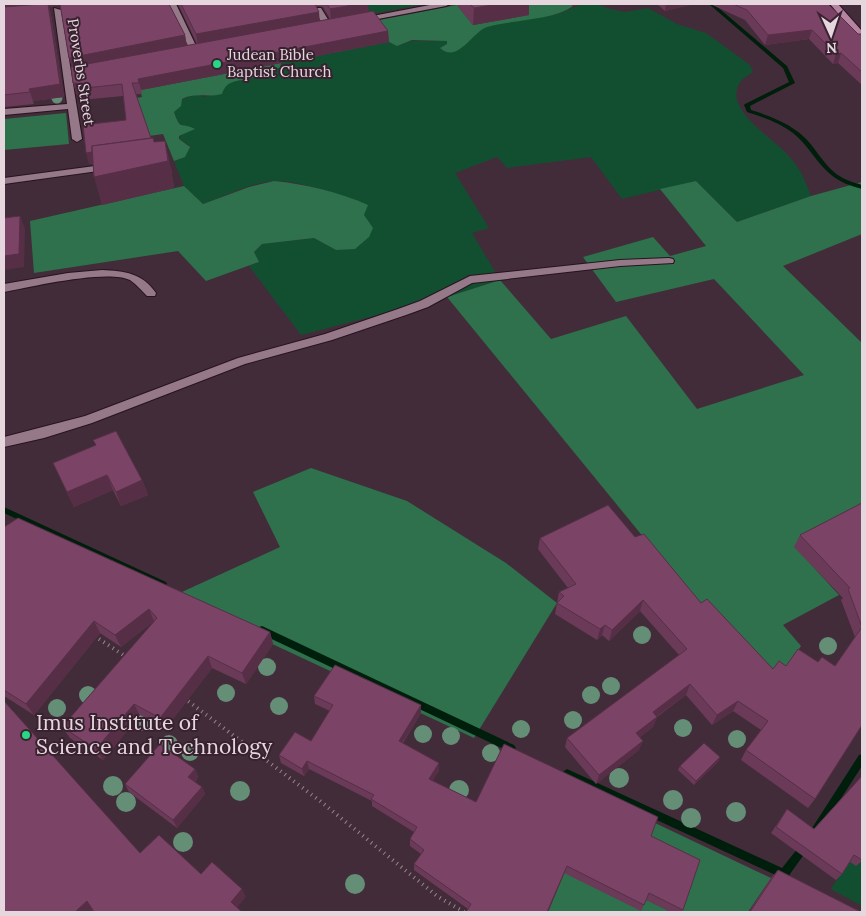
<svg xmlns="http://www.w3.org/2000/svg" width="866" height="916" font-family="Lora,serif">
  <style>
    .green { fill: #124f30 }
    .forest { fill: #2e714c }
    .lines { fill: none; stroke-linecap: round; stroke-linejoin: round }
    .stream { fill: #001e0c; fill-rule: evenodd }
    .minor-casing { stroke: #281320; stroke-width: 2 }
    .major-casing { stroke: #281320; stroke-width: 2 }
    .path { stroke: #97848e; stroke-width: 4; stroke-dasharray: 1 4.5; stroke-linecap: butt }
    .minor { fill: #957989; fill-rule: evenodd }
    .major { fill: #b683a1; fill-rule: evenodd }
    .tree { fill: #658e76 }
    .wall { fill: #6a3a58; fill-rule: evenodd }
    .shaded-wall { fill: #562f47 }
    .building { fill: #7b4366; stroke: #562f47 }
    .poi-dot { fill: #25d886; stroke: #38222f; stroke-width: 2 }
    .labels { text-anchor: middle; stroke-width: 4; stroke-linejoin: round; paint-order: stroke }
    .far-poi-label { font-size: 15px; fill: #e6d7df; stroke: #38222f; text-anchor: start }
    .far-street-label { font-size: 15px; fill: #e6d7df; stroke: #38222f }
    .near-poi-label { font-size: 21px; fill: #e6d7df; stroke: #38222f; text-anchor: start }
  </style>
  <rect width="100%" height="100%" fill="#432c39"/>
  <g class="green">
    <polygon points="334,4 426,4 343,19"/>
    <path d="M585,4H597L610,9L625,12L648,8L677,24L706,33L750,65L753,72C750,74 744,78 741,81C721,107 771,137 786,153C800,168 804,177 811,196L737,222L696,181L622,199L591,157L507,168L497,157L455,173L489,228L472,233L500,280L447,297L301,335L249,266L259,262L254,252L262,244L314,238L336,250L364,215L354,199C331,193 297,180 274,181C250,183 225,196 203,204L184,186L174,161L179,160L188,150L189,145L179,139L188,126L179,125L174,112L184,98L199,94L203,97L221,94C229,76 238,83 253,78C262,75 269,69 280,68L281,63L389,42L397,46C412,39 415,41 430,41C436,42 441,39 447,41V44L441,47L448,52C469,50 467,37 481,29C500,18 532,20 553,15C564,13 573,6 585,4Z"/>
    <polygon points="862,857 862,906 831,889 848,861"/>
  </g>
  <g class="forest">
    <path d="M519,4H570L573,6C556,20 510,20 487,27C472,32 458,64 440,48L447,44V41L412,40L397,46L389,42L374,21L457,5L473,25L528,15Z"/>
    <path d="M281,63L280,68C269,69 262,75 253,78C240,82 227,78 222,94C208,98 195,92 182,99L181,106L174,112C181,132 180,121 195,129L179,136V139L190,147L185,157L174,161L163,134L149,136L136,98L142,97L140,90Z"/>
    <polygon points="66,113 69,144 4,150 4,119"/>
    <path d="M274,181C305,184 339,192 368,205L364,215L373,228L369,237L355,249L336,250L314,238L262,244L254,252L259,262L206,281L178,251L34,273L30,221L184,186L203,204L249,187Z"/>
    <polygon points="696,181 737,222 811,196 862,182 862,234 783,266 862,343 862,511 795,547 839,595 783,625 801,646 780,677 703,610 447,297 500,280 551,339 626,316 697,409 804,375 714,279 616,302 583,257 653,237 670,256 706,246 660,189"/>
    <polygon points="311,468 407,501 506,563 557,603 474,738 171,597 280,547 253,492"/>
    <polygon points="655,823 771,878 748,912 680,912 647,843"/>
    <polygon points="566,869 645,899 671,912 548,912"/>
  </g>
  <g class="lines">
    <g class="stream">
      <path d="M709,4H714L787,66L795,83L750,106L751,110C770,116 789,123 803,136C815,147 822,162 834,172C842,179 852,182 862,185V189C851,186 839,182 830,174C816,162 808,145 793,133C780,123 763,117 747,112L744,105L745,104L789,82L783,68Z"/>
      <polygon points="4,507 166,582 167,584 166,586 163,588 160,586 4,513"/>
      <polygon points="262,626 514,745 516,748 514,751 511,752 508,751 259,633 258,630 259,627"/>
      <polygon points="862,754 862,766 820,831 817,833 814,831 812,828 814,825 859,755"/>
      <polygon points="567,769 782,868 802,843 805,841 808,843 810,846 790,874 790,879 786,880 564,777 562,774 564,771"/>
    </g>
    <defs>
      <g id="minor">
        <polygon points="168,4 176,4 199,52 198,54 191,52"/>
        <polygon points="435,4 450,4 446,6 362,22 358,20 362,18"/>
        <polygon points="54,8 61,10 82,139 77,142 72,139 68,109 4,115 4,109 67,104"/>
        <polygon points="315,8 321,8 332,26 331,28 325,28 314,10"/>
        <polygon points="110,164 113,165 113,169 4,184 4,178"/>
        <polygon points="669,258 673,259 674,261 673,263 620,266 472,283 428,307 406,315 332,340 245,364 92,423 44,438 4,447 4,437 85,416 238,358 325,334 398,309 420,301 470,276 620,260"/>
        <path d="M102,270C125,271 142,273 156,293L155,296H147C142,291 136,284 130,280C107,269 30,287 4,292V284L68,273Z"/>
      </g>
      <polygon id="major" points="830,4 838,4 862,31 862,38 859,38"/>
    </defs>
    <use href="#minor" class="minor-casing"/>
    <use href="#major" class="major-casing"/>
    <g class="path">
      <polyline points="99,639 128,658"/>
      <polyline points="184,698 320,801 437,896 464,912"/>
    </g>
    <use href="#minor" class="minor"/>
    <use href="#major" class="major"/>
  </g>
  <g class="tree">
    <circle cx="57" cy="98" r="5.5"/>
    <circle cx="642" cy="635" r="9"/>
    <circle cx="828" cy="646" r="9"/>
    <circle cx="267" cy="667" r="9"/>
    <circle cx="611" cy="686" r="9"/>
    <circle cx="226" cy="693" r="9"/>
    <circle cx="88" cy="695" r="9"/>
    <circle cx="591" cy="695" r="9"/>
    <circle cx="279" cy="706" r="9"/>
    <circle cx="57" cy="708" r="9"/>
    <circle cx="573" cy="720" r="9"/>
    <circle cx="144" cy="722" r="9"/>
    <circle cx="683" cy="728" r="9"/>
    <circle cx="521" cy="729" r="9"/>
    <circle cx="423" cy="734" r="9"/>
    <circle cx="451" cy="736" r="9"/>
    <circle cx="737" cy="739" r="9"/>
    <circle cx="169" cy="744" r="9"/>
    <circle cx="190" cy="752" r="9"/>
    <circle cx="491" cy="753" r="9"/>
    <circle cx="619" cy="778" r="10"/>
    <circle cx="113" cy="786" r="10"/>
    <circle cx="459" cy="790" r="10"/>
    <circle cx="240" cy="791" r="10"/>
    <circle cx="673" cy="800" r="10"/>
    <circle cx="126" cy="802" r="10"/>
    <circle cx="736" cy="812" r="10"/>
    <circle cx="691" cy="818" r="10"/>
    <circle cx="183" cy="842" r="10"/>
    <circle cx="355" cy="884" r="10"/>
  </g>
  <g class="wall">
    <path d="M4,4H169L185,35L187,46L197,44L178,4H368V12L388,31L389,42L141,90L142,94H136L151,138L171,168L174,188L102,205L93,164H89L126,120L123,96L81,100L79,94L77,95L73,83L72,67L69,58L60,5L49,7L51,15L64,97L33,101L34,104L4,107ZM318,6L323,7L330,19L320,21L316,7Z"/>
    <polygon points="456,4 529,4 529,15 473,25"/>
    <polygon points="657,4 690,4 690,5 665,11"/>
    <polygon points="710,4 828,4 858,34 862,34 862,85 838,63 833,64 809,39 765,45 745,20"/>
    <polygon points="93,440 142,480 148,495 121,506 113,490 74,507 53,463 96,445"/>
    <polygon points="862,503 862,725 815,799 808,808 741,760 746,750 761,730 733,711 712,725 686,695 657,717 653,727 640,737 639,750 596,784 565,747 567,738 679,655 640,611 609,641 602,635 597,640 555,614 559,592 568,588 538,549 540,538 635,537 701,603 773,669 786,666 818,662 835,666 855,637 841,600 843,598 794,547 800,535"/>
    <polygon points="4,527 270,632 273,644 246,684 212,668 165,729 140,715 103,760 70,738 62,727 154,622 154,621 121,647 100,633 34,715 4,696"/>
    <polygon points="314,696 421,705 421,713 403,743 439,763 439,771 432,781 476,802 651,836 683,910 682,912 671,912 646,900 641,911 564,873 548,912 466,912 468,909 414,870 414,864 421,854 410,846 410,839 414,832 372,806 372,801 309,769 304,776 281,763 279,755 311,741 330,711 315,704"/>
    <polygon points="720,757 718,762 694,785 678,770 680,766"/>
    <polygon points="195,769 198,777 195,782 202,787 205,794 177,828 129,792 125,784"/>
    <polygon points="862,776 862,861 856,866 850,862 842,874 836,880 771,833 787,809 814,829"/>
    <polygon points="778,870 861,912 749,912 771,878"/>
  </g>
  <g class="shaded-wall">
    <polygon points="4,4 73,4 49,7 51,15 64,97 33,101 34,104 4,13"/>
    <polygon points="359,4 368,4 369,14 331,21 330,9"/>
    <polygon points="498,4 529,4 529,15 473,25 474,8"/>
    <polygon points="573,4 585,4 573,6"/>
    <polygon points="666,4 690,4 690,5 665,11"/>
    <polygon points="319,12 320,24 198,46 196,34"/>
    <polygon points="812,30 809,39 765,45 768,35"/>
    <polygon points="388,31 389,42 141,90 138,79"/>
    <polygon points="185,35 187,48 73,70 69,58"/>
    <polygon points="841,53 838,63 833,64 836,54"/>
    <polygon points="73,83 77,83 79,94 77,95"/>
    <polygon points="165,141 171,168 174,188 102,205 94,177"/>
    <polygon points="154,144 156,156 89,164 86,153"/>
    <polygon points="20,216 25,229 24,267 4,270 4,256"/>
    <polygon points="107,475 113,490 74,507 67,492"/>
    <polygon points="142,480 148,495 121,506 116,492"/>
    <polygon points="643,600 640,611 609,641 612,630"/>
    <polygon points="149,609 154,621 121,647 115,635"/>
    <polygon points="94,621 100,633 34,715 26,704"/>
    <polygon points="605,625 602,635 597,640 600,629"/>
    <polygon points="270,632 273,644 246,684 242,673"/>
    <polygon points="208,656 212,668 165,729 160,718"/>
    <polygon points="690,684 686,695 649,722 653,712"/>
    <polygon points="738,701 733,711 712,725 717,715"/>
    <polygon points="134,704 140,715 103,760 96,749"/>
    <polygon points="421,705 421,713 399,748 399,741"/>
    <polygon points="657,717 653,727 632,743 636,733"/>
    <polygon points="643,741 639,750 596,784 599,775"/>
    <polygon points="720,757 718,762 694,785 696,781"/>
    <polygon points="307,761 309,769 304,776 302,769"/>
    <polygon points="439,763 439,771 429,787 429,779"/>
    <polygon points="195,769 198,777 192,785 188,777"/>
    <polygon points="202,787 205,794 177,828 173,820"/>
    <polygon points="567,866 548,912 547,912"/>
    <polygon points="242,889 246,897 235,910 231,902"/>
    <polygon points="87,901 94,910 92,912 75,912"/>
  </g>
  <g class="building">
    <polygon points="41,4 48,4 60,84 29,89 30,92 4,95 4,7"/>
    <polygon points="60,4 169,4 185,35 69,58"/>
    <polygon points="181,4 315,4 319,12 196,34"/>
    <polygon points="327,4 359,4 330,9"/>
    <polygon points="470,4 498,4 474,8"/>
    <polygon points="733,4 828,4 858,34 862,34 862,72 841,53 836,54 812,30 768,35 747,10"/>
    <polygon points="373,11 388,31 138,79 139,83 132,83 151,138 92,146 92,152 86,153 83,125 126,120 122,84 77,89 77,83 73,83 71,67"/>
    <polygon points="153,138 154,142 165,141 168,161 94,177 92,146"/>
    <polygon points="20,216 19,254 4,256 4,218"/>
    <polygon points="116,431 142,480 116,492 107,475 67,492 53,463 96,445 93,440"/>
    <polygon points="862,503 862,627 848,589 850,588 800,535"/>
    <polygon points="608,505 635,537 644,534 701,603 707,599 773,669 779,661 786,666 798,649 818,662 822,657 835,666 862,627 862,725 815,799 746,750 768,721 738,701 717,715 690,684 653,712 657,717 636,733 643,741 599,775 567,738 687,649 643,600 612,630 605,625 600,629 557,603 564,596 559,592 576,584 540,538"/>
    <polygon points="18,518 270,632 242,673 208,656 160,718 134,704 96,749 62,727 157,618 149,609 115,635 94,621 26,704 4,690 4,527"/>
    <polygon points="335,665 421,705 399,741 439,763 429,779 476,802 504,744 658,817 651,836 700,860 683,910 649,893 644,905 567,866 547,912 466,912 471,904 414,864 424,850 410,839 417,827 371,799 374,795 307,761 302,769 279,755 295,732 311,741 333,705 314,696"/>
    <polygon points="4,701 140,853 159,835 201,874 212,862 242,889 231,902 242,912 94,912 87,901 75,912 4,912"/>
    <polygon points="704,743 720,757 696,781 680,766"/>
    <polygon points="160,744 195,769 188,777 202,787 173,820 125,784"/>
    <polygon points="862,776 862,860 854,855 842,874 776,827 787,809 814,829"/>
    <polygon points="778,870 861,912 750,912"/>
  </g>
  <g class="poi-dot">
    <circle cx="217" cy="64" r="5"/>
    <circle cx="26" cy="735" r="5"/>
  </g>
  <g class="labels">
    <g class="far-poi-label">
      <text x="227" y="60">Judean Bible<tspan x="227" dy="17">Baptist Church</tspan></text>
    </g>
    <g class="far-street-label">
      <text transform="translate(81 72) rotate(81)" y="5">Proverbs Street</text>
    </g>
    <g class="near-poi-label">
      <text x="36" y="730">Imus Institute of<tspan x="36" dy="24">Science and Technology</tspan></text>
    </g>
  </g>
  <rect width="866" height="916" fill="none" stroke="#e6d7df" stroke-width="10"/>
  <g transform="translate(831 35) rotate(177)" stroke="#38222f" stroke-width="4" paint-order="stroke">
  <path d="M0-4L9 19L0 12L-9 19Z" fill="#e6d7df"/>
  <text y="-8" font-size="14" font-weight="bold" text-anchor="middle" fill="#e6d7df">N</text>
  </g>
</svg>
